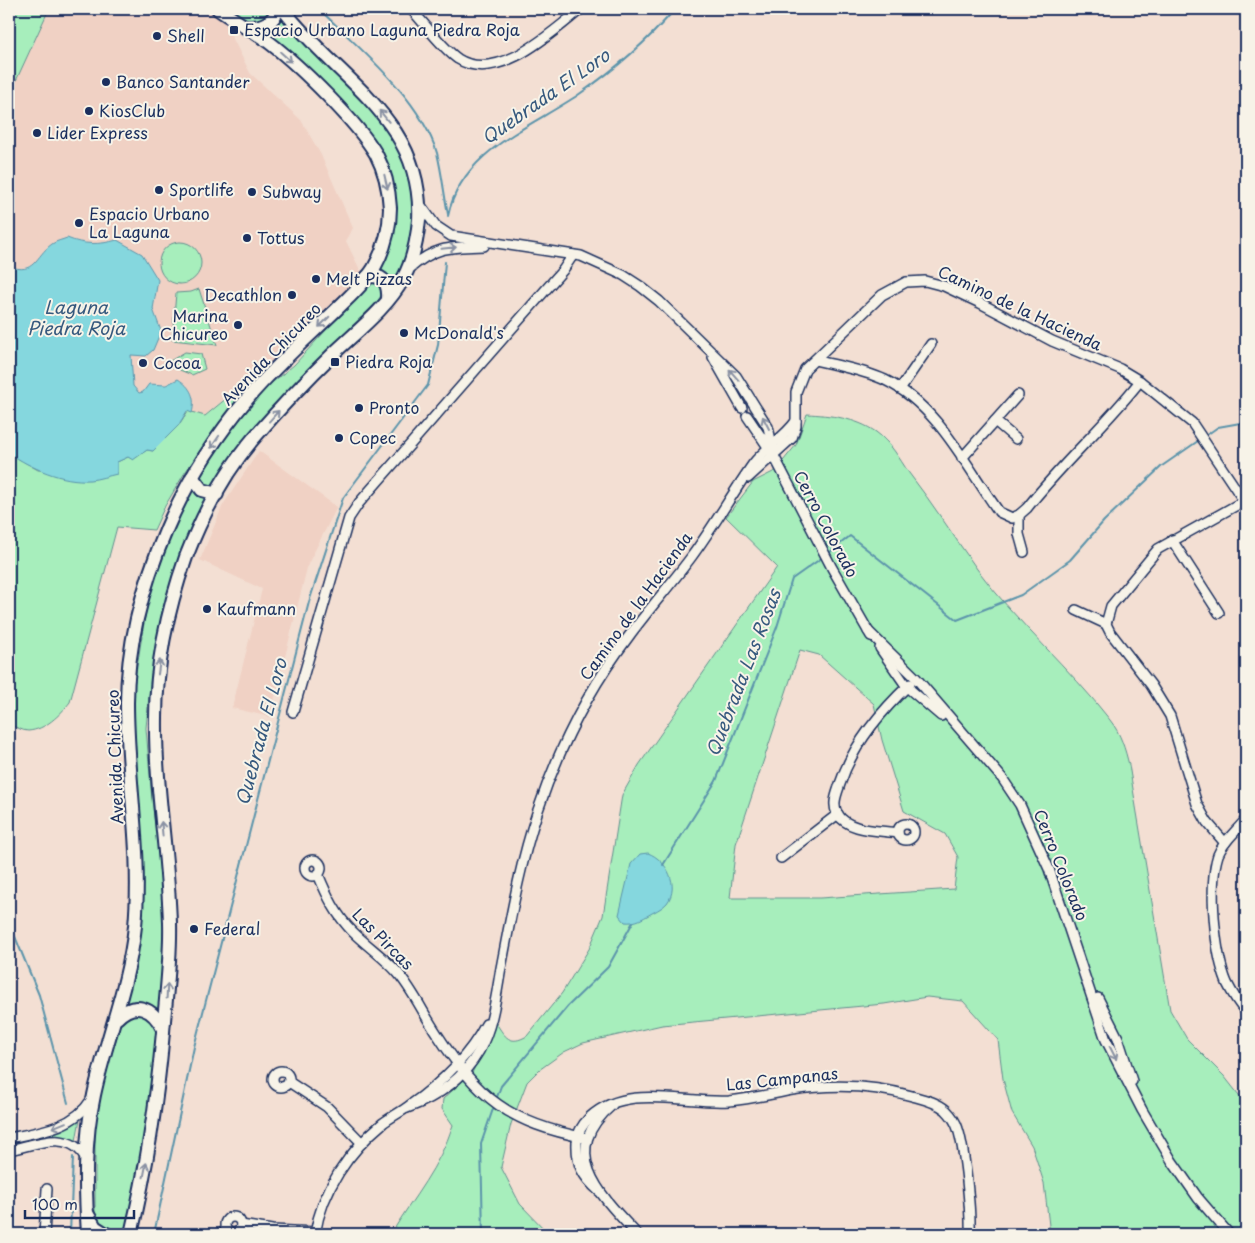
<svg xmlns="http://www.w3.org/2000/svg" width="1255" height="1243" font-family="'Playpen Sans',sans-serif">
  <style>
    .built { fill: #f0d1c4 }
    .green { fill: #a7eebc; stroke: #618e8d; fill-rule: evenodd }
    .water { fill: #85d7de; stroke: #5b94ab }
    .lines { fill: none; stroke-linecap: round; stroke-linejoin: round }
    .stream { stroke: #5b94ab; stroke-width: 2 }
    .minor-casing { stroke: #1b2f5e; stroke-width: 12 }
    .secondary-casing { stroke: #1b2f5e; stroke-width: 16 }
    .minor { stroke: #f7f3e8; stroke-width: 9 }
    .secondary { stroke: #f7f3e8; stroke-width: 12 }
    .oneway { stroke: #8991a3 }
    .poi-dot { fill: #1b2f5e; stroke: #f7f3e8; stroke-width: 2 }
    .labels { text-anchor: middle; stroke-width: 4; stroke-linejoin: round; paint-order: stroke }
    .poi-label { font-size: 16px; fill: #1b2f5e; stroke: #f7f3e8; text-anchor: start }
    .street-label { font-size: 16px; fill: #1b2f5e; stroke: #f7f3e8 }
    .water-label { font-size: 18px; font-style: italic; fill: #36597e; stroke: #f7f3e8 }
  </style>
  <rect width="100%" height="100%" fill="#f3dfd3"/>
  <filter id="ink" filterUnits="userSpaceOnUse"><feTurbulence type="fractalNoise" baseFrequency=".02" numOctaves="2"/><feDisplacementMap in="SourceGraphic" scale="10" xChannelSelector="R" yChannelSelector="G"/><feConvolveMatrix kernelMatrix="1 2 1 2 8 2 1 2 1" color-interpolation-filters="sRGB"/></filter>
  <g filter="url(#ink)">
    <g class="built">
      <polygon points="49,9 210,9 224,21 250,73 301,120 321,155 353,228 346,241 363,276 287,349 204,416 192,413 193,407 171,384 149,384 146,390 139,393 133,386 131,355 161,331 153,309 158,280 117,240 100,244 87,244 67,238 44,251 33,265 21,269 9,266 9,96"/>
      <polygon points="259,451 337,507 308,564 270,717 232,708 262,589 200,560 223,505"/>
    </g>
    <g class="green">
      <polygon points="9,9 49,9 9,96"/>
      <polygon points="228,9 273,9 266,18 250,22"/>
      <polygon points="281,13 392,134 405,164 413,189 415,204 412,236 402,269 392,288 378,273 382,261 386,166 262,30"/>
      <circle cx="180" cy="263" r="21"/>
      <polygon points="370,282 379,283 383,292 373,309 252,429 215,483 185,543 163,608 151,674 146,728 152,800 165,904 164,981 144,1158 125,1234 95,1234 95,1120 105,1074 118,1034 142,913 133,692 148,598 180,510 211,456 245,410 269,385 294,365"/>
      <polygon points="199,289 217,345 172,340 176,293 191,292"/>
      <polygon points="185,352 201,354 205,369 192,375 165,364"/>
      <path d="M267,365L271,370L258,377L219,423L184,474L165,506L154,530L117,527L70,702C60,715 45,730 28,731C22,731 15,726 9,725V453L38,470L117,473V462L128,457L133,459L147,450L153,451L178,426L188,411L205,416Z"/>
      <path d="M807,414C830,415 856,418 876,432C891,443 899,458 909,473C933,504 954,537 977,569C1017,623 1069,667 1110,720C1121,734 1125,749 1129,765L1170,1010L1187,1039L1224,1076L1246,1104V1234H1050L1044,1183L1032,1146L1012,1113L1003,1079L998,1040L963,1001L927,997L884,1004L662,1025L583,1043L564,1052L539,1070L527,1082L511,1124L501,1167L520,1204L549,1234H391C414,1196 439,1168 453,1125L442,1109L443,1099L472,1073L496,1023C505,1037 510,1046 527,1036L562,993L589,949L603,916L622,795L639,765L777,567L726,517L753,482L775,471L796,445ZM800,650L819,655L874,704L882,740L904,811L945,834L958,857L954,889L820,898H730L736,844Z"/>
      <path d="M80,1119L76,1141C56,1130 30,1141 9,1146V1142L57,1131Z"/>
    </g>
    <g class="water">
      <path d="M67,238C84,245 99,245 117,240L142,254L158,280L153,309L161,331L153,350L146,356L131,355L133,386L139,393L143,392L149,384L166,385L178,379C191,387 196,398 192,413L187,411L178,426L153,451L147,450L133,460L128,457L117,462V474C108,476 99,479 90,480C62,482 31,468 9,453V266C35,276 35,256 52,244C56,241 62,240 67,238Z"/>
      <path d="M648,853C667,860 680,886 667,903C662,909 653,912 647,916C640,920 634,923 625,922L619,915L631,864L640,854Z"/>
    </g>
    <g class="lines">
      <g class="stream">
        <path d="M319,9C359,48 420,98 437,153C442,173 444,194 448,214"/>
        <path d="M448,216C461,152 529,128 578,95C613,71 647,42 675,9"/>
        <polyline points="1208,434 1218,427 1246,422"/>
        <polyline points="829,553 850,536 957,620 1021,595 1070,560 1104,521 1162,466 1198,441"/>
        <polyline points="663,865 716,781 777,627 792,579 823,557"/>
        <polyline points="9,922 39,995 68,1103"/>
        <polyline points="497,1097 501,1086 568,1006 608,967 633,922"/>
        <polyline points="70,1234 73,1157"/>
        <polyline points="154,1234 194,1047 309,602 343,498 428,385 438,345 445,262"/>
        <polyline points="483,1234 481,1144 493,1109"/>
      </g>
      <defs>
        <g id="minor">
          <path d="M411,9C425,24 442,48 458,59C498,84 552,32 581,9"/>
          <polyline points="419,203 436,226 451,236 581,256 623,275 640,286 659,301 736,376 768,427 773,449"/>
          <path d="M409,269C436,246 450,247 484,246"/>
          <polyline points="713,357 742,408"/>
          <path d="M815,360C838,366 864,370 885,380C938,406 966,466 999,512L1012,518L1019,515L1027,508C1062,463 1105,426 1140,381"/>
          <polyline points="900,389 931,344"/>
          <polyline points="747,416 774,456 832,568 871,636"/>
          <polyline points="995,421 1016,439"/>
          <polyline points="962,458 1018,395"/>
          <polyline points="748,478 792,438 796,426 796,392 805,369 882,295 906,282 925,281 944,286 980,303 1052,341 1120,369 1140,381 1192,423 1246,504"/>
          <polyline points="1019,515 1019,534 1024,552"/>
          <polyline points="1172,540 1219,613"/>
          <polyline points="1076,610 1106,624"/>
          <polyline points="868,631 916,678 1002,778 1020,805 1049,869 1106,1040 1142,1110 1172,1161 1198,1198 1229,1234"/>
          <polyline points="880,648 907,687 941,716"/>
          <polyline points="293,712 349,518 359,503 563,270 573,255"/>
          <path d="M1246,819C1237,831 1224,840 1218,855C1208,886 1215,954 1227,983C1232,993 1239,1004 1246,1012"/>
          <circle cx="906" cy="832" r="8"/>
          <path d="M898,833C879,830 848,832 837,813C832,804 837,793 840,784C853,744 880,712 910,684"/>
          <polyline points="1225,843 1207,822 1197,804 1170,716 1151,685 1110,632 1106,624 1111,606 1158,549 1244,501"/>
          <polyline points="781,858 838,814"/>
          <circle cx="313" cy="868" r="8"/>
          <path d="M318,874C327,896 336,915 353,932C367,946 385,958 398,973C414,992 423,1013 437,1034C479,1099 509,1123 586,1138"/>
          <polyline points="1098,998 1118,1038 1132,1081"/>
          <circle cx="281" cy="1079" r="8"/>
          <polyline points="289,1082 327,1107 362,1143"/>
          <path d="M612,1105C557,1152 599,1194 637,1234"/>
          <path d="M407,1108C438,1097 463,1079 479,1051C493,1026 496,996 501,968C511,916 520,864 537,813C558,750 588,690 629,636C649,609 672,583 692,556C714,526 732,494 753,464C766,447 784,438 796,421"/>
          <path d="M9,1138C38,1132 74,1128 91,1100"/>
          <path d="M9,1150C35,1145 70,1128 86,1159"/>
          <path d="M599,1191C583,1177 576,1165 577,1142C577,1132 583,1124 590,1117C627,1083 684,1104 729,1101C751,1099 771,1094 792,1090C831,1084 873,1085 912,1096C923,1099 937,1102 946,1110C952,1116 956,1122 958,1129C965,1151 971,1211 970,1234"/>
          <circle cx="233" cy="1225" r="8"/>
          <polyline points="241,1225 272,1230 315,1232"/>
          <polyline points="44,1234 47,1189"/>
          <path d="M315,1234C322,1190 349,1151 383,1123C391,1117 401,1112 409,1106C440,1084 468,1058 486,1024"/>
        </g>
        <g id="secondary">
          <path d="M245,27C260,28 273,24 278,9"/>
          <path d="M367,277C385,273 389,286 388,300"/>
          <polyline points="192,477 202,490 217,494"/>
          <path d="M117,1018C135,1000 153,1008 163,1029"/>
          <polyline points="87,1213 95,1227 106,1234"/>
          <path d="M88,1234C85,1188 84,1141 94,1095C106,1038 129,985 135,926C142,852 127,778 127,703C127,644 144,582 167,528C187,481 215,437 248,398C275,366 307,338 337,309C350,296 364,284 374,268C384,250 390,229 390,208C389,189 385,171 376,154C357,122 301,67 270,43C254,31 235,21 218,9"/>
          <path d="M131,1234C147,1167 157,1100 163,1032C166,996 171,959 170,923C168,854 155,786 156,718C156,664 168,608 186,557C202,516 225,472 253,439C279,409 305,381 333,354C357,331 387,308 403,279C413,261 417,241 419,220C424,119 336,79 283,9"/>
        </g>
      </defs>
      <use href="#minor" class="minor-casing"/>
      <use href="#secondary" class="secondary-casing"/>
      <use href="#minor" class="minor"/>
      <use href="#secondary" class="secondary"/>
    </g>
    <defs><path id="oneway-shaft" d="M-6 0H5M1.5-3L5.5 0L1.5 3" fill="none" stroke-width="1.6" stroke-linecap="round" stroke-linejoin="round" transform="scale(1.25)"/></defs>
    <g class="oneway">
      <use href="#oneway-shaft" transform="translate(286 57) rotate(42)"/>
      <use href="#oneway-shaft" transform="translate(384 116) rotate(-129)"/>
      <use href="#oneway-shaft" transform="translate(386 182) rotate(77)"/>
      <use href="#oneway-shaft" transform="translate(449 248) rotate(-6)"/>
      <use href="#oneway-shaft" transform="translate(324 322) rotate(135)"/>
      <use href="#oneway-shaft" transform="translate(734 375) rotate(-131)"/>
      <use href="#oneway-shaft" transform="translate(274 416) rotate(-48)"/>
      <use href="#oneway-shaft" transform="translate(766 423) rotate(-117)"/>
      <use href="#oneway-shaft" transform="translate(215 442) rotate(124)"/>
      <use href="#oneway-shaft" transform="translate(159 667) rotate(-82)"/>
      <use href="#oneway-shaft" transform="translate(162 829) rotate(-95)"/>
      <use href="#oneway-shaft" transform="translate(167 991) rotate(-87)"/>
      <use href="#oneway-shaft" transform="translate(1113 1053) rotate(63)"/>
      <use href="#oneway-shaft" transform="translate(59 1125) rotate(158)"/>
      <use href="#oneway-shaft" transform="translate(145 1170) rotate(-79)"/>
    </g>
  </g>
  <g class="poi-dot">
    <rect x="229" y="25" width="10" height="10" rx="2.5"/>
    <circle cx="157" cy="36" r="5"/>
    <circle cx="106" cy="82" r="5"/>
    <circle cx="89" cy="111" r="5"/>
    <circle cx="37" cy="133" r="5"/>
    <circle cx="159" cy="190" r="5"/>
    <circle cx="252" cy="192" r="5"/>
    <circle cx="79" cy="223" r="5"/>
    <circle cx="247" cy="238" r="5"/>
    <circle cx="316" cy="279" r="5"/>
    <circle cx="292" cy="295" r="5"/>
    <circle cx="238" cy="325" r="5"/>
    <circle cx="404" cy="333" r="5"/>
    <rect x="330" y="357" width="10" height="10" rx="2.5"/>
    <circle cx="143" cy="363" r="5"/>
    <circle cx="359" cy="408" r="5"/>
    <circle cx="339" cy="438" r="5"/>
    <circle cx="207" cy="609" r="5"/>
    <circle cx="194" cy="929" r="5"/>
  </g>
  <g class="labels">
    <g class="poi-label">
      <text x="244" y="36">Espacio Urbano Laguna Piedra Roja</text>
      <text x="167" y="42">Shell</text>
      <text x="116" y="88">Banco Santander</text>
      <text x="99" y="117">KiosClub</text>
      <text x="47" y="139">Lider Express</text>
      <text x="169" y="196">Sportlife</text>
      <text x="262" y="198">Subway</text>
      <text x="89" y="220">Espacio Urbano<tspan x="89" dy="18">La Laguna</tspan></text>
      <text x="257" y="244">Tottus</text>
      <text x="326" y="285">Melt Pizzas</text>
      <text x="282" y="301" text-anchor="end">Decathlon</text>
      <text x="228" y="322" text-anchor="end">Marina<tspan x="228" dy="18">Chicureo</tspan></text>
      <text x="414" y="339">McDonald's</text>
      <text x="345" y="368">Piedra Roja</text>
      <text x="153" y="369">Cocoa</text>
      <text x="369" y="414">Pronto</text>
      <text x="349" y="444">Copec</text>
      <text x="217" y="615">Kaufmann</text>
      <text x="204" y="935">Federal</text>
    </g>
    <g class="street-label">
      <text transform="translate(1020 308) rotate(25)" y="6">Camino de la Hacienda</text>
      <text transform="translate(271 354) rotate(-46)" y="6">Avenida Chicureo</text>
      <text transform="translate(826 524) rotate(62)" y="6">Cerro Colorado</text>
      <text transform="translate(636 606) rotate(-54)" y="6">Camino de la Hacienda</text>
      <text transform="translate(115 757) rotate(-92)" y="6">Avenida Chicureo</text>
      <text transform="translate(1061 865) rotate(68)" y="6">Cerro Colorado</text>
      <text transform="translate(383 939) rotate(45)" y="6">Las Pircas</text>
      <text transform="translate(782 1079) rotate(-6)" y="6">Las Campanas</text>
    </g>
    <g class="water-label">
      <text transform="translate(546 97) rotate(-35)" y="6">Quebrada El Loro</text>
      <text x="76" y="314">Laguna<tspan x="76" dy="21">Piedra Roja</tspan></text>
      <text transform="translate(744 673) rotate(-69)" y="6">Quebrada Las Rosas</text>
      <text transform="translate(262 732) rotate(-75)" y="6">Quebrada El Loro</text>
    </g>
  </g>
  <rect width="1255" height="1243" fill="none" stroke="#f7f3e8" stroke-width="30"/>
  <rect x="15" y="15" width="1225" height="1213" fill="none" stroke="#1b2f5e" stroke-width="2" filter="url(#ink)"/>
  <path d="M25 1210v8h109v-8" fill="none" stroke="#1b2f5e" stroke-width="2.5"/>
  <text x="32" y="1210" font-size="15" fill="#1b2f5e" stroke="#f7f3e8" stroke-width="4" paint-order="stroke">100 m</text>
</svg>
